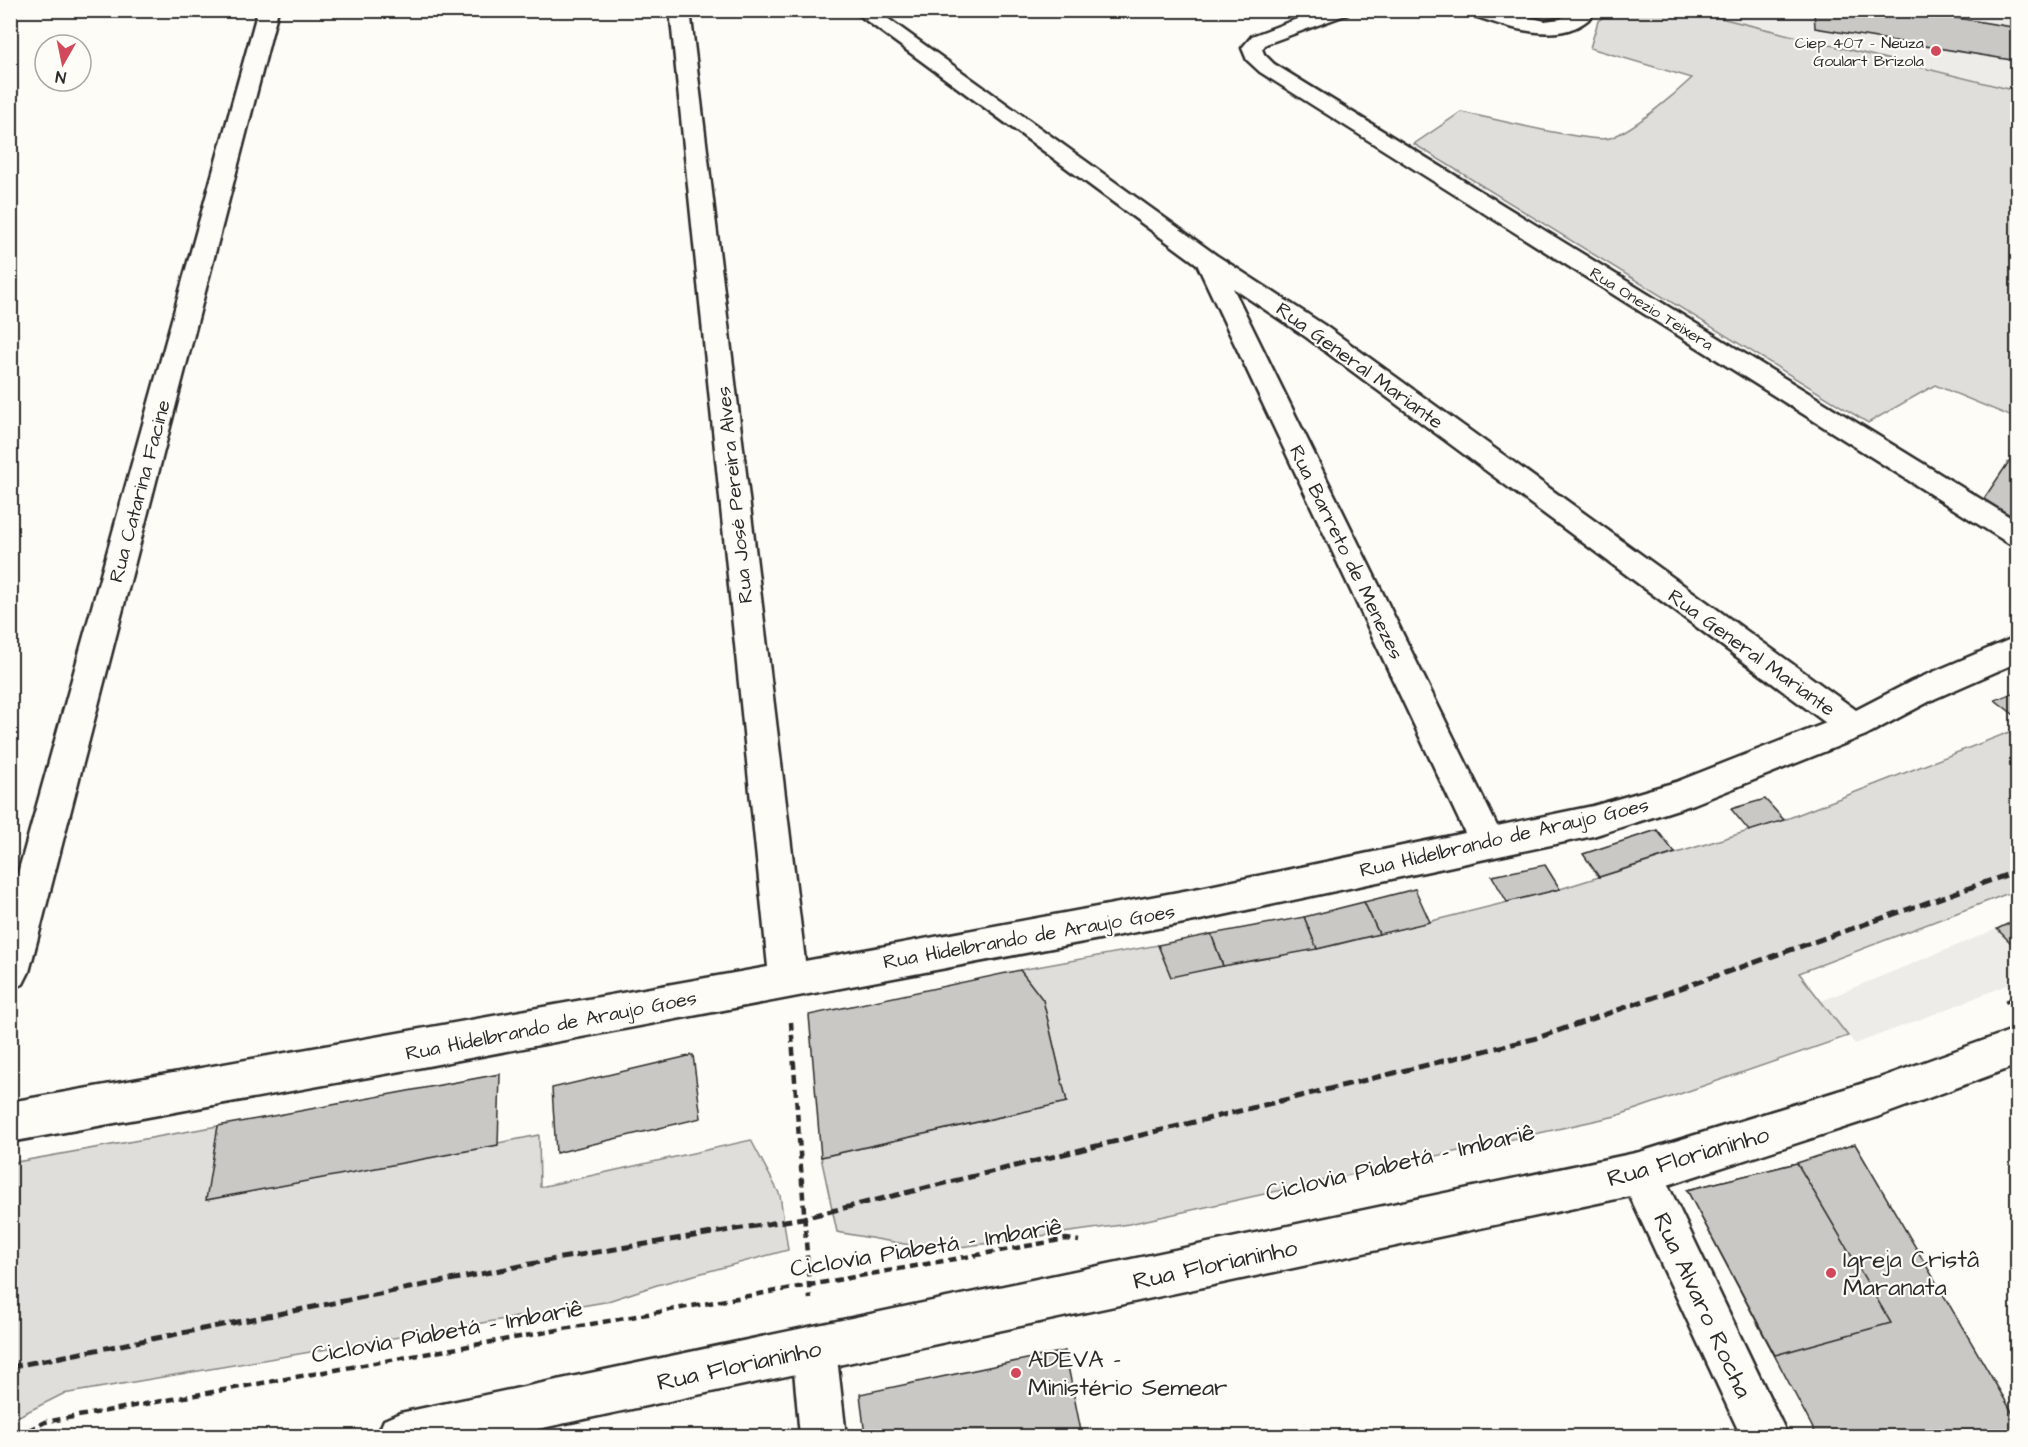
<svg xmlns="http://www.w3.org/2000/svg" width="2028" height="1447" font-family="'Architects Daughter',sans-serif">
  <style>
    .built { fill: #edece8 }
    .green { fill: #dfdeda; stroke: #858482; stroke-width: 1.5 }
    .building { fill: #c9c8c4; stroke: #2b2b2b; stroke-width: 1.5 }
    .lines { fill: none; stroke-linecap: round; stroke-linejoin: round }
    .street-casing { stroke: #2b2b2b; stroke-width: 5 }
    .secondary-casing { stroke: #2b2b2b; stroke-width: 5 }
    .path { stroke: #2b2b2b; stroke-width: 4.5; stroke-dasharray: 8 5; stroke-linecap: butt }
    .street { fill: #fdfcf7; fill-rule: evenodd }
    .secondary { fill: #fdfcf7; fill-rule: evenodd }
    .rail { stroke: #2b2b2b; stroke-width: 5; stroke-dasharray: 11 5; stroke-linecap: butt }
    .poi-dot { fill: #d1495b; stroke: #fdfcf7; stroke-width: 2 }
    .labels { text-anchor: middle; stroke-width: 4.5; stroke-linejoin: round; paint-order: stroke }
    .far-poi-label { font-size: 16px; fill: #2b2b2b; stroke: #fdfcf7; text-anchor: end }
    .far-street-label { font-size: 16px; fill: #2b2b2b; stroke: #fdfcf7 }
    .street-label { font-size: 20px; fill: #2b2b2b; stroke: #fdfcf7 }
    .near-street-label { font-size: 24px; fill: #2b2b2b; stroke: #fdfcf7 }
    .near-poi-label { font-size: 24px; fill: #2b2b2b; stroke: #fdfcf7; text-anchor: start }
  </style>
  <rect width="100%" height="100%" fill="#fdfcf7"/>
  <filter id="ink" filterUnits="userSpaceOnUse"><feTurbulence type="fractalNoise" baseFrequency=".0167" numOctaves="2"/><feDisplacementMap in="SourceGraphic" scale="12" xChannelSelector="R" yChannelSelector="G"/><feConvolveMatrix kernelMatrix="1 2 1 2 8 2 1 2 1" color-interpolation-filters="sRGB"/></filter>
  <g filter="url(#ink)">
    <g class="built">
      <polygon points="1692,11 2017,11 2017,91"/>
      <polygon points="1997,929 2017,950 2017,981 1942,1011 1855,1044 1821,1001"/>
    </g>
    <g class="green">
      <path d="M1613,10L1692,11L2017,91V419L1935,385L1868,423L1414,144L1461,112C1486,117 1593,144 1610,138C1633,130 1674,95 1692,78L1590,48L1598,21Z"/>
      <polygon points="2017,729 2017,890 1799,973 1848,1036 1616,1116 1129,1224 938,1250 837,1232 821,1157 1067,1102 1043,1000 1020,970 1158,945 1171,976 1335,945 1560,889 1784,820"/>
      <polygon points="218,1126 207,1200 539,1135 540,1187 751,1140 780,1195 788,1250 657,1285 605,1302 63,1394 11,1420 11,1163"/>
    </g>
    <g class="building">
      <polygon points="1814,10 1908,10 2018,28 2018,61 1815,28"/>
      <polygon points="2018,448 2018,523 1983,500"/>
      <polygon points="2018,691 2018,718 1995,700"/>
      <polygon points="1765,799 1784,820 1749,831 1731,809"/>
      <polygon points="1657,830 1675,853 1599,877 1583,854"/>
      <polygon points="1545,865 1560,889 1507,902 1492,876"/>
      <polygon points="1415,889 1430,922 1379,934 1364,902"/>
      <polygon points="1364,902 1379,934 1317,949 1304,917"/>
      <polygon points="1304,917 1317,949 1223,966 1211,934"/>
      <polygon points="2018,919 2018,950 1997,929"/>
      <polygon points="1211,934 1223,966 1171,977 1158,945"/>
      <polygon points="1020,970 1043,1000 1067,1102 821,1157 809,1015"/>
      <polygon points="693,1055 701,1118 556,1153 552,1088"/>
      <polygon points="500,1074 498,1145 206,1200 218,1126"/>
      <polygon points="1855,1144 2018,1422 2018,1436 1817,1436 1687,1190 1797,1163"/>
      <polygon points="1797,1163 1891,1323 1775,1355 1687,1190"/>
      <polygon points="1065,1351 1082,1436 865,1436 860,1394"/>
    </g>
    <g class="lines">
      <defs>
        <g id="street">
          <polygon points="258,10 278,10 29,972 23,984 10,989 10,902"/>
          <path d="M670,10H690L805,961L1200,888L1465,833L1197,264L852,10H876L1216,255L1324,325L1856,710L1912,681L2018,636V662L1934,699L1866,735L1694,804L1593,836L1200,920L396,1072L10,1142V1102L768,967ZM1233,288L1306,337L1826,723L1676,782L1593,806L1497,826Z"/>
          <polygon points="1321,10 1351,10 1348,14 1266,44 1262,49 1264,54 1274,64 2018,522 2018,546 2008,543 1260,72 1247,60 1242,48 1252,36"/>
          <path d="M1465,10H1497L1545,21L1560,19L1574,10H1597C1567,51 1505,26 1468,14Z"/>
          <polygon points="1640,1152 1655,1158 1788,1436 1741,1436 1619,1173 1625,1158"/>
          <polygon points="814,1327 830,1333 836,1349 846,1436 800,1436 792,1349 798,1333"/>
        </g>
        <polygon id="secondary" points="2018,1028 2018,1065 1877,1117 1640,1194 505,1436 377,1436 384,1420 400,1413 1640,1152 1877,1079"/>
      </defs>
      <use href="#street" class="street-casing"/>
      <use href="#secondary" class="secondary-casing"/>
      <g class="path">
        <polyline points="2005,1002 2018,996"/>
        <polyline points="791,1022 810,1299"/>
        <polyline points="17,1436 45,1422 1066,1239 1079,1241"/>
      </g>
      <use href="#street" class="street"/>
      <use href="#secondary" class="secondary"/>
      <polyline class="rail" points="10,1367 561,1258 803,1218 1537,1038 2018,871"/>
    </g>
  </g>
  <g class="poi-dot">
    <circle cx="1936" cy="51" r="6"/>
    <circle cx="1831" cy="1273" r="6"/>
    <circle cx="1016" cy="1373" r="6"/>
  </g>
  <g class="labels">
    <g class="far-poi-label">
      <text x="1924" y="48">Ciep 407 - Neuza<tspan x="1924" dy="18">Goulart Brizola</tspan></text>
    </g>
    <g class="far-street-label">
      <text transform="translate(1652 308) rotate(32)" y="6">Rua Onezio Teixera</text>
    </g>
    <g class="street-label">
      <text transform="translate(1360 365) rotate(36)" y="7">Rua General Mariante</text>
      <text transform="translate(139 491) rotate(-75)" y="7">Rua Catarina Facine</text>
      <text transform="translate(734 495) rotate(-96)" y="7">Rua José Pereira Alves</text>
      <text transform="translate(1347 552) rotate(64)" y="7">Rua Barreto de Menezes</text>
      <text transform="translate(1752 652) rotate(36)" y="7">Rua General Mariante</text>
      <text transform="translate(1504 837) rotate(-13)" y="7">Rua Hidelbrando de Araujo Goes</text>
      <text transform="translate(1029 936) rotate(-10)" y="7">Rua Hidelbrando de Araujo Goes</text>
      <text transform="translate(551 1025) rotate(-11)" y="7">Rua Hidelbrando de Araujo Goes</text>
    </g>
    <g class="near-street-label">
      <text transform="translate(1688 1156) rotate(-16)" y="8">Rua Florianinho</text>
      <text transform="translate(1400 1162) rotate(-13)" y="8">Ciclovia Piabetá - Imbariê</text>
      <text transform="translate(926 1247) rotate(-9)" y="8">Ciclovia Piabetá - Imbariê</text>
      <text transform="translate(1215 1264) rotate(-12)" y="8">Rua Florianinho</text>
      <text transform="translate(1703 1305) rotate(65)" y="8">Rua Alvaro Rocha</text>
      <text transform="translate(447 1331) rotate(-10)" y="8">Ciclovia Piabetá - Imbariê</text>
      <text transform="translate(739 1365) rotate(-12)" y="8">Rua Florianinho</text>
    </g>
    <g class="near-poi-label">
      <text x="1843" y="1267">Igreja Cristâ<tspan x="1843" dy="28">Maranata</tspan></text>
      <text x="1028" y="1367">ADEVA -<tspan x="1028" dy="28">Ministério Semear</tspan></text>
    </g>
  </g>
  <rect width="2028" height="1447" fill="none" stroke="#fdfcf7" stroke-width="36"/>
  <rect x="18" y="18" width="1992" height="1411" fill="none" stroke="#2b2b2b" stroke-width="2" filter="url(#ink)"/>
  <g transform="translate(63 63) rotate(189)"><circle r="28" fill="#fdfcf7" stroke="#a9a8a5" stroke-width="1.5"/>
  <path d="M0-4.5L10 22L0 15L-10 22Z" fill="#d1495b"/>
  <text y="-9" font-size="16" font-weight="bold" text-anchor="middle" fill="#2b2b2b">N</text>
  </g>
</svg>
